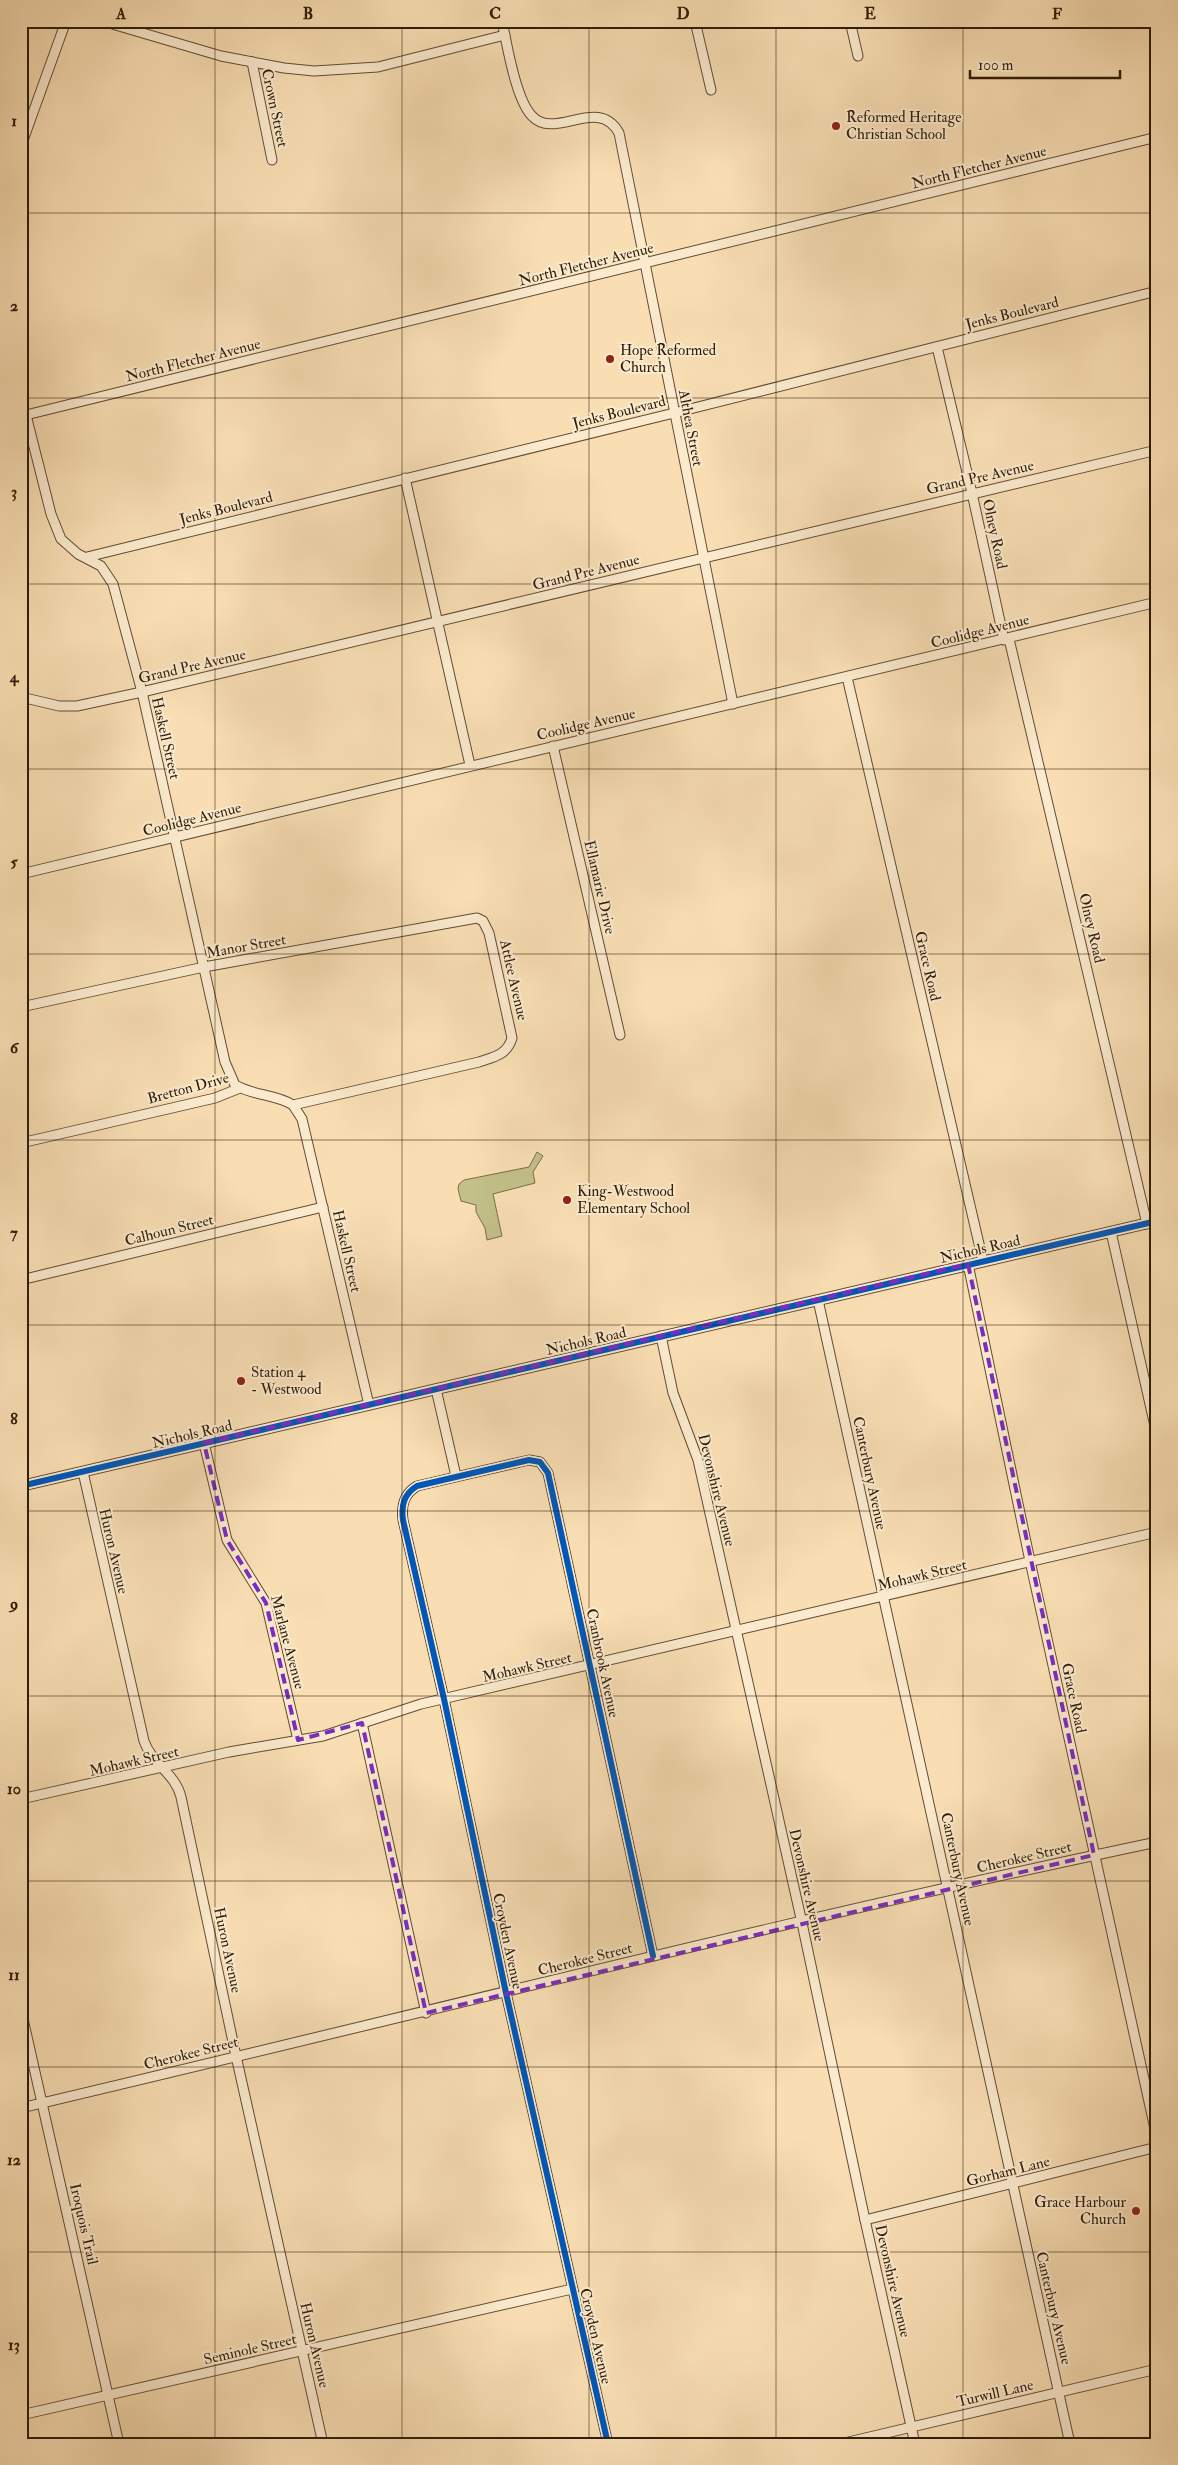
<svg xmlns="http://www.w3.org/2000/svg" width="1178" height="2465" font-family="'IM FELL Double Pica',serif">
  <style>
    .green { fill: #c3c089; stroke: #796e48 }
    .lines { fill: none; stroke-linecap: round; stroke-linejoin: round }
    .minor-casing { stroke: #624c32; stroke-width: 11 }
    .tertiary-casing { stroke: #624c32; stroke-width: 12 }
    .minor { stroke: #fbeace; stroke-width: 9 }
    .tertiary { stroke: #fbeace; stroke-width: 10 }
    .cycleway-casing { stroke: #fbeace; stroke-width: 9 }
    .cycleway { stroke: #0057b8; stroke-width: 6 }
    .marked { fill: none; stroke: #7b2cbf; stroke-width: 4; stroke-dasharray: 10 6; stroke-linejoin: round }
    .grid { fill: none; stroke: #2f1c07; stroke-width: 1; stroke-opacity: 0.55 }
    .poi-dot { fill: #8f2418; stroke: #fbeace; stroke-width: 2 }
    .labels { text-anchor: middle; stroke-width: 4; stroke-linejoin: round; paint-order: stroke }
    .street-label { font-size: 15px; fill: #2f1c07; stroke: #fbeace }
    .poi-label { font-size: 15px; fill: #2f1c07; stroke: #fbeace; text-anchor: start }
    .neatline { fill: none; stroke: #2f1c07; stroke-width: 2 }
    .grid-label { font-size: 16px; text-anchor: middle; font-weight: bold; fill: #2f1c07 }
  </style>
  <rect width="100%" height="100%" fill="#f9deb4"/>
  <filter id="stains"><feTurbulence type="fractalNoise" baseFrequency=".004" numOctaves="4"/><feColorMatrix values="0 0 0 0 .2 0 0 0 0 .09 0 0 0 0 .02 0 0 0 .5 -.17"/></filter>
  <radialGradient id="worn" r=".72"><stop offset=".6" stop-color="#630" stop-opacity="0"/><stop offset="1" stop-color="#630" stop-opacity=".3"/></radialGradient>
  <polygon class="green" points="537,1152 543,1156 533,1172 535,1183 493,1194 502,1236 487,1240 485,1228 476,1212 476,1205 461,1201 458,1189 459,1184 464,1180 529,1167"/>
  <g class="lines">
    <defs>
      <g id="minor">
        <polyline points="102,21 221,56 284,68 314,71 378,67 505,35"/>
        <path d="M502,21C507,45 516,100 532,116C555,141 598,95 619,133L733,704"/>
        <polyline points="695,21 711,90"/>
        <polyline points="850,21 858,56"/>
        <polyline points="252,62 272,160"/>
        <polyline points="21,146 66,21"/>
        <polyline points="937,347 972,493 1004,640"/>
        <polyline points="21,414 26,415 1157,137"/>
        <polyline points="405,478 470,765"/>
        <polyline points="87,557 674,413 1157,291"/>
        <polyline points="1009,639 1147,1224"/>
        <polyline points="847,677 983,1261"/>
        <polyline points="21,697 59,706 77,706 142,692 1157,450"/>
        <polyline points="553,746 620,1035"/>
        <polyline points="21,874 1157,602"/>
        <path d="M21,1007L204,967L477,918L483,921L489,933L512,1038C507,1055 494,1057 479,1062L293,1105C275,1094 254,1096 235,1085L225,1062L142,692L113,584L101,566L78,554L61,539L51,514L26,415"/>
        <polyline points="293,1105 302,1119 369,1405"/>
        <polyline points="21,1143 215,1098 240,1088"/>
        <polyline points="1111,1232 1157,1435"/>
        <polyline points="968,1264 1030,1561 1157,2138"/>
        <polyline points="21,1280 323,1207"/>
        <polyline points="818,1300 1070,2444"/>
        <polyline points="661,1336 673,1393 698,1460 802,1923 865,2220 915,2444"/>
        <polyline points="436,1389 456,1476"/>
        <polyline points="204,1443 227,1540 266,1603 298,1740"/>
        <path d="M83,1472L144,1741C152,1764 175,1773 181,1797L236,2056L323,2444"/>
        <polyline points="362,1723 426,2013"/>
        <polyline points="21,1799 229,1752 323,1736 421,1704 1157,1532"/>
        <polyline points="21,2010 119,2444"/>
        <path d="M21,2108C400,2019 776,1922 1157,1842"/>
        <polyline points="865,2220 1157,2147"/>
        <polyline points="21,2415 572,2289"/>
        <path d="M608,2444L506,1993L444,1699L403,1520C401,1505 404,1494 417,1486L529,1460L540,1462L548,1473L653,1956"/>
        <polyline points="840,2444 1157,2369"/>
      </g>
      <polyline id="tertiary" points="21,1486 1157,1221"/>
    </defs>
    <use href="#minor" class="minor-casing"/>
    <use href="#tertiary" class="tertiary-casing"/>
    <use href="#minor" class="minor"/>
    <use href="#tertiary" class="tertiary"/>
    <defs>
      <g id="cycleway">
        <polyline points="21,1486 1157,1221"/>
        <path d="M608,2444L506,1993L444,1699L403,1520C401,1505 404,1494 417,1486L529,1460L540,1462L548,1473L653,1956"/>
      </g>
    </defs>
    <use href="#cycleway" class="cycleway-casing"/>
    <use href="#cycleway" class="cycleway"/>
  </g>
  <path class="marked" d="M968,1264L1094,1855L426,2013L362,1723L298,1740L266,1603L227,1540L204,1443Z"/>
  <path class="grid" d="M215,21V2444M402,21V2444M589,21V2444M776,21V2444M963,21V2444M21,213H1157M21,398H1157M21,584H1157M21,769H1157M21,954H1157M21,1140H1157M21,1325H1157M21,1511H1157M21,1696H1157M21,1881H1157M21,2067H1157M21,2252H1157"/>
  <g class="poi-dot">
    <circle cx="836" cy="126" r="5"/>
    <circle cx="610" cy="359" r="5"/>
    <circle cx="567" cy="1200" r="5"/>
    <circle cx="241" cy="1381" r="5"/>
    <circle cx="1136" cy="2211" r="5"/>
  </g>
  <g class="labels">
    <g class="street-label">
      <text transform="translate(275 108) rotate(78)" y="5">Crown Street</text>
      <text transform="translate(979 167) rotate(-14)" y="5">North Fletcher Avenue</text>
      <text transform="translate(586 264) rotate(-14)" y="5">North Fletcher Avenue</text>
      <text transform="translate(1012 313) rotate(-14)" y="5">Jenks Boulevard</text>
      <text transform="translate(193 360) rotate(-14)" y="5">North Fletcher Avenue</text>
      <text transform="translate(619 412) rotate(-14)" y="5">Jenks Boulevard</text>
      <text transform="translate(691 428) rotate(79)" y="5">Althea Street</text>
      <text transform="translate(980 477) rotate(-13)" y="5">Grand Pre Avenue</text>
      <text transform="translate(226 508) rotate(-14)" y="5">Jenks Boulevard</text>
      <text transform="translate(995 534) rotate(78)" y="5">Olney Road</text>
      <text transform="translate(586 572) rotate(-14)" y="5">Grand Pre Avenue</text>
      <text transform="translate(980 631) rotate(-14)" y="5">Coolidge Avenue</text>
      <text transform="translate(192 666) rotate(-13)" y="5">Grand Pre Avenue</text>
      <text transform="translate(586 724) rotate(-13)" y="5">Coolidge Avenue</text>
      <text transform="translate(166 738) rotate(77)" y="5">Haskell Street</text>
      <text transform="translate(192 819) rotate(-14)" y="5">Coolidge Avenue</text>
      <text transform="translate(600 887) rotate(77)" y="5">Ellamarie Drive</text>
      <text transform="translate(1092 928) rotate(77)" y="5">Olney Road</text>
      <text transform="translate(246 946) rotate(-10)" y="5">Manor Street</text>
      <text transform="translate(928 966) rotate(77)" y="5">Grace Road</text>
      <text transform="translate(514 980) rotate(77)" y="5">Attlee Avenue</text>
      <text transform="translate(188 1088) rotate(-15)" y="5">Bretton Drive</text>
      <text transform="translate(169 1230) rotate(-14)" y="5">Calhoun Street</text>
      <text transform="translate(980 1249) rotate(-13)" y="5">Nichols Road</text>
      <text transform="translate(347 1251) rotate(77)" y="5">Haskell Street</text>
      <text transform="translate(586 1341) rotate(-13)" y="5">Nichols Road</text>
      <text transform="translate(192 1434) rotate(-13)" y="5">Nichols Road</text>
      <text transform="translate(870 1473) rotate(78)" y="5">Canterbury Avenue</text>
      <text transform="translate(717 1490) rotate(76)" y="5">Devonshire Avenue</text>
      <text transform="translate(114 1551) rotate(77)" y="5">Huron Avenue</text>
      <text transform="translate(922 1575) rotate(-14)" y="5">Mohawk Street</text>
      <text transform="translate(288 1642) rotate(75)" y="5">Marlane Avenue</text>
      <text transform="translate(603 1663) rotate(78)" y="5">Cranbrook Avenue</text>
      <text transform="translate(527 1667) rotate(-13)" y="5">Mohawk Street</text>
      <text transform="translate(1074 1698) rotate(78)" y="5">Grace Road</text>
      <text transform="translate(134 1761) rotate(-13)" y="5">Mohawk Street</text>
      <text transform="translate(1024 1857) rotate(-13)" y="5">Cherokee Street</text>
      <text transform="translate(958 1869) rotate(78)" y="5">Canterbury Avenue</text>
      <text transform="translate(807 1885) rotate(77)" y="5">Devonshire Avenue</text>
      <text transform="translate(508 1941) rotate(78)" y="5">Croyden Avenue</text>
      <text transform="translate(228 1950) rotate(78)" y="5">Huron Avenue</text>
      <text transform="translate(585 1959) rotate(-14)" y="5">Cherokee Street</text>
      <text transform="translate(191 2053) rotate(-14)" y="5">Cherokee Street</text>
      <text transform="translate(1008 2171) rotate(-14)" y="5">Gorham Lane</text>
      <text transform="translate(84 2224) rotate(77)" y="5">Iroquois Trail</text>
      <text transform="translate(893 2281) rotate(77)" y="5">Devonshire Avenue</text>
      <text transform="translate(1054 2308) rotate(77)" y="5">Canterbury Avenue</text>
      <text transform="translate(596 2336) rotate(77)" y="5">Croyden Avenue</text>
      <text transform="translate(315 2345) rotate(77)" y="5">Huron Avenue</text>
      <text transform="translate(250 2349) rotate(-13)" y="5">Seminole Street</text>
      <text transform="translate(995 2393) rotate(-13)" y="5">Turwill Lane</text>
    </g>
    <g class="poi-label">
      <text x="846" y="122">Reformed Heritage<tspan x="846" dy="17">Christian School</tspan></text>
      <text x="620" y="355">Hope Reformed<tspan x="620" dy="17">Church</tspan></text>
      <text x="577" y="1196">King-Westwood<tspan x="577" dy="17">Elementary School</tspan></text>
      <text x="251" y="1377">Station 4<tspan x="251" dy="17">- Westwood</tspan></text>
      <text x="1126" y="2207" text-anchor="end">Grace Harbour<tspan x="1126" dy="17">Church</tspan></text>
    </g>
  </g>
  <rect width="1178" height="2465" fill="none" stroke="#f9deb4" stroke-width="55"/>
  <path d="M970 70v8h150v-8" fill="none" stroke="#2f1c07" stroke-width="2.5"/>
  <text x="978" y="70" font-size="15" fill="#2f1c07" stroke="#fbeace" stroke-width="4" paint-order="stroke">100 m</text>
  <rect x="28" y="28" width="1122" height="2410" class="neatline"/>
  <g class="grid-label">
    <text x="121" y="19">A</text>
    <text x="308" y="19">B</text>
    <text x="495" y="19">C</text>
    <text x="683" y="19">D</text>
    <text x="870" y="19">E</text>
    <text x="1057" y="19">F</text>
    <text x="14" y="126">1</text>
    <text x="14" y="311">2</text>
    <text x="14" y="497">3</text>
    <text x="14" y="682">4</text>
    <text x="14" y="867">5</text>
    <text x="14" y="1053">6</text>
    <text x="14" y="1238">7</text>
    <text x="14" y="1424">8</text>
    <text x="14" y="1609">9</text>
    <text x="14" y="1794">10</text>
    <text x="14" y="1980">11</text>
    <text x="14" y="2165">12</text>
    <text x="14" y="2350">13</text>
  </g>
  <rect width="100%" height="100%" filter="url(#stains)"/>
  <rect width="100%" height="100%" fill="url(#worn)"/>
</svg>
